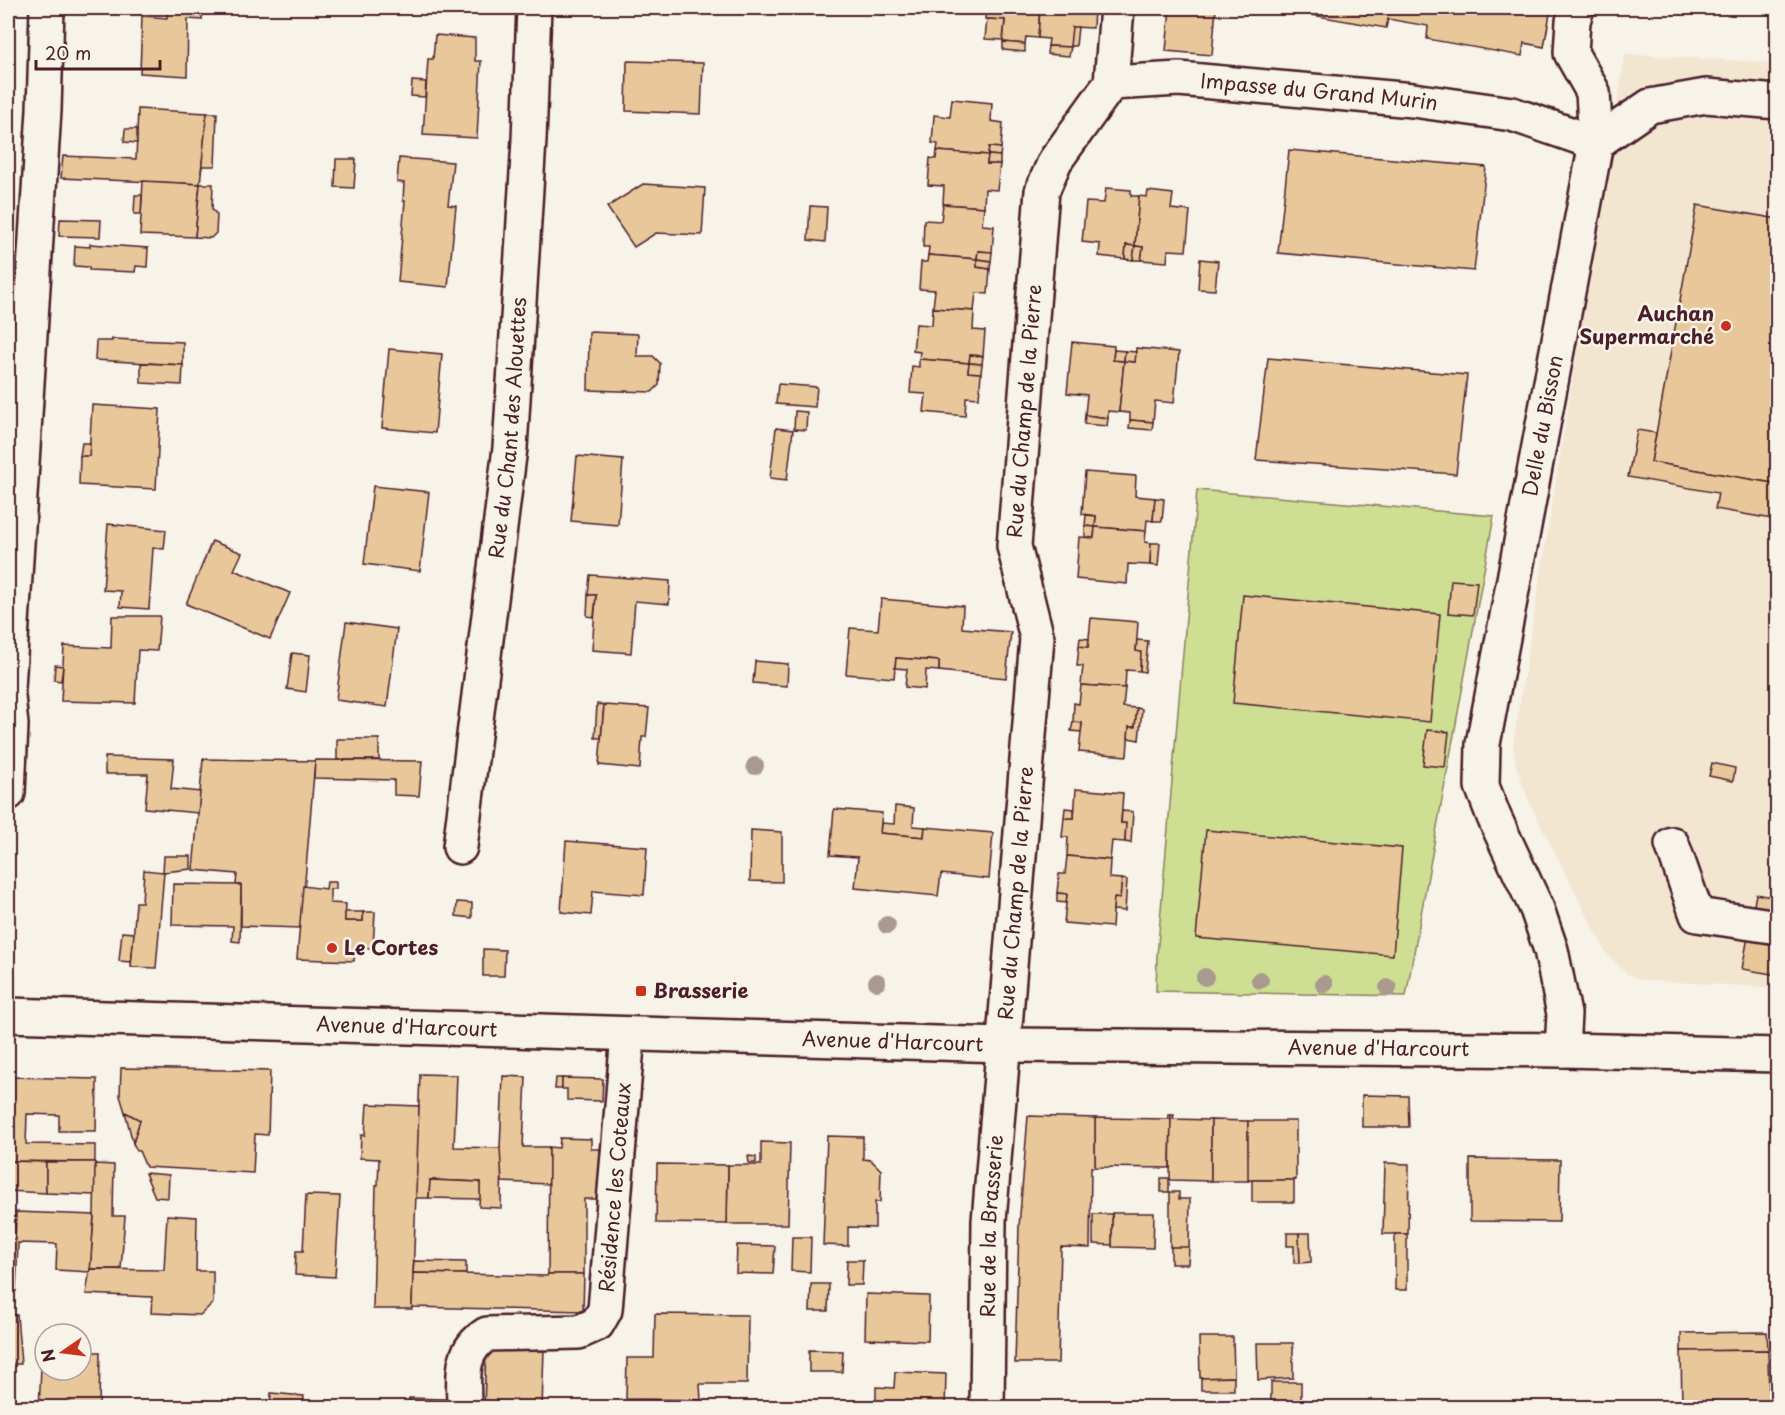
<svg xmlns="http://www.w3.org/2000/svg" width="1785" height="1415" font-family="'Playpen Sans',sans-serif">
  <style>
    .built { fill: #f2e6d1 }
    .green { fill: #cedf93; stroke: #8c7f5f; stroke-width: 1.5 }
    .building { fill: #e8c89b; stroke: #4a1f2b; stroke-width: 1.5 }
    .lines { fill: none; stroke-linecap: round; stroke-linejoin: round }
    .minor-casing { stroke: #4a1f2b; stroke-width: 38 }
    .major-casing { stroke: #4a1f2b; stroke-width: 38 }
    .minor { stroke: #f7f3e8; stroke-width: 33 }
    .major { stroke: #f7f3e8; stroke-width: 33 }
    .tree { fill: #aa998e }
    .poi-dot { fill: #c8321e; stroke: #f7f3e8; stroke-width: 2 }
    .labels { text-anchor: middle; stroke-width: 5; stroke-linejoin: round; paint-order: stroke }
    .street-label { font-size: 20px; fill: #4a1f2b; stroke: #f7f3e8 }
    .poi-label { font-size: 20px; font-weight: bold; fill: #4a1f2b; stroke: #f7f3e8; text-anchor: start }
  </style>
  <rect width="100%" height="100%" fill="#f7f3e8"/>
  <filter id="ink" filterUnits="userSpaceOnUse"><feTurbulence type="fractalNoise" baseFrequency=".0167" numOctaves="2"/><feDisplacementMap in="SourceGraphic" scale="12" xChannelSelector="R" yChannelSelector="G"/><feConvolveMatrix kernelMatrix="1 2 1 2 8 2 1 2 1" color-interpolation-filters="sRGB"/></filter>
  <g filter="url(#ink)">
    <polygon class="built" points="1625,54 1777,63 1777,988 1641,980 1627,974 1606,953 1530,804 1516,766 1513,744"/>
    <polygon class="green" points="1197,490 1494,516 1406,996 1156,991 1157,956"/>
    <g class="building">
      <polygon points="167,8 203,8 202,20 188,19 187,76 140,73 142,16 167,18"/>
      <polygon points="986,8 1040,8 1038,38 1026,37 1025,44 1003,42 1005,20 985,19"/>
      <polygon points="1040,8 1094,8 1093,28 1072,27 1071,47 1048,46 1049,39 1038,38"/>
      <polygon points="1170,8 1216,8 1212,55 1166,51"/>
      <polygon points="1301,8 1551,8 1544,47 1524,43 1522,56 1427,39 1428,26 1388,19 1386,28 1300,13"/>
      <polygon points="987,19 1005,20 1003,40 985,39"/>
      <polygon points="1072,27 1078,27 1076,46 1070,46"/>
      <polygon points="435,35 475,38 475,61 481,61 477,138 423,135 428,59 433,59"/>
      <polygon points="1003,42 1025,44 1025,52 1003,50"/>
      <polygon points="1048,46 1071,47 1069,56 1047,54"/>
      <polygon points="627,61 703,63 701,114 626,111"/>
      <polygon points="412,81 426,82 425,97 411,96"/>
      <polygon points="952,99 992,103 991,121 1003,123 1001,148 989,147 988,155 937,151 938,144 932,143 934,115 950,117"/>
      <polygon points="138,109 207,113 200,184 61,178 63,156 136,159"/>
      <polygon points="207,113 217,113 215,166 202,166 201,173"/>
      <polygon points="125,129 137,129 137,143 124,142"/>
      <polygon points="989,147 1001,148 1000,156 988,155"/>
      <polygon points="1289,150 1486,167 1474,271 1278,253"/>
      <polygon points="937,151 988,155 987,164 1000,164 997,190 985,189 984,207 943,204 944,186 928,185 930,158 936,159"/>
      <polygon points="988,155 1000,156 1000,164 987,164"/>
      <polygon points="399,158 453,162 448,205 456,206 448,287 398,282 405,201 403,201 404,183 397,182"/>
      <polygon points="336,159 356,159 354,188 335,187"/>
      <polygon points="143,181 200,184 195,237 140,235"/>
      <polygon points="200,184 213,184 212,209 217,215 216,233 211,238 195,237"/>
      <polygon points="643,184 705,188 702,235 656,233 634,247 607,207"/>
      <polygon points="1106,188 1131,190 1131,196 1139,196 1135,246 1126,245 1125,259 1099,256 1100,244 1082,242 1086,202 1104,203"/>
      <polygon points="1148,191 1173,194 1171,209 1190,211 1186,251 1168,250 1167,262 1141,260 1143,247 1135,246 1139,196 1147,197"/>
      <polygon points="135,195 142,195 141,214 134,214"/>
      <polygon points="943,204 984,207 982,225 994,226 992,252 978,251 977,259 928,255 929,247 923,247 924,220 941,221"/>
      <polygon points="1697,205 1778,219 1778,484 1651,462"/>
      <polygon points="810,206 827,207 825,242 808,240"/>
      <polygon points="60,219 101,220 100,237 59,236"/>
      <polygon points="90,244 148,248 147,267 136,266 135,272 89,270 89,267 74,266 75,246 90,247"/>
      <polygon points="1126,245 1135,246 1133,260 1125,259"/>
      <polygon points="1135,246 1143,247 1141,260 1133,260"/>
      <polygon points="978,251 992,252 991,261 977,259"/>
      <polygon points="928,255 977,259 977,267 990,269 988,294 976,293 974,311 933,308 935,290 919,289 921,262 927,262"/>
      <polygon points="977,259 991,261 990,269 977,267"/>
      <polygon points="1200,259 1218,261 1215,290 1198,289"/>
      <polygon points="933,308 974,311 973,330 985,331 983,356 970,355 969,363 919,359 920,352 913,351 916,324 932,325"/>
      <polygon points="589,332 638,334 637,356 653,356 660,363 659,385 652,392 588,390"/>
      <polygon points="112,339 183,342 183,365 95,360 96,341 112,341"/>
      <polygon points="1072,342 1114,346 1113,360 1124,361 1119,412 1108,411 1108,418 1085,415 1087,395 1067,393"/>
      <polygon points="1136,348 1179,352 1174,403 1155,401 1153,422 1130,420 1130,413 1119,412 1124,361 1135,362"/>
      <polygon points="389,349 442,354 435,433 382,428"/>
      <polygon points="1114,350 1125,351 1124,361 1113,360"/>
      <polygon points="1125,351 1136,352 1135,362 1124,361"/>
      <polygon points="970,355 983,356 982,364 969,363"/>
      <polygon points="1268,358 1467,375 1456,474 1256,460"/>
      <polygon points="919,359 969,363 968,372 981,373 979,398 966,397 965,416 924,412 926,394 910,393 912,366 919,367"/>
      <polygon points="141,363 183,365 182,385 141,383"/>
      <polygon points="969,363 982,364 981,373 968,372"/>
      <polygon points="778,384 817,387 815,407 776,404"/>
      <polygon points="92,405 160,409 156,489 79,485 80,456 89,456"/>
      <polygon points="795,411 807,412 806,430 794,429"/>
      <polygon points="1085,415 1108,418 1107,426 1084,424"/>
      <polygon points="1130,420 1153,422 1152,430 1129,428"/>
      <polygon points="776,428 793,430 787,480 770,478"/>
      <polygon points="1637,430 1656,433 1651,462 1778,484 1778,520 1715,509 1718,493 1628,477"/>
      <polygon points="82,443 90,443 89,456 80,456"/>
      <polygon points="577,456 623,460 618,525 571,521"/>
      <polygon points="1085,472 1136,476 1135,496 1155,498 1153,521 1147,520 1146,531 1095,527 1096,516 1082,514"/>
      <polygon points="373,486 429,492 420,571 364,564"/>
      <polygon points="1155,498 1164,499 1162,521 1153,521"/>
      <polygon points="1086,515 1096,516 1095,527 1085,526"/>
      <polygon points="108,524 166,530 164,549 153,548 149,609 120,607 121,591 103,590"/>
      <polygon points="1085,526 1095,527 1094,538 1085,537"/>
      <polygon points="1095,527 1146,531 1145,542 1151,543 1150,565 1128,564 1127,584 1076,579 1079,537 1094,538"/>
      <polygon points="212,541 242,553 234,570 290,593 270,639 186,604"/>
      <polygon points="1151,543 1160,543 1158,566 1150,565"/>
      <polygon points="590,575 670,581 669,604 635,601 631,653 592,650 596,595 588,595"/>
      <polygon points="1451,580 1477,582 1473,615 1448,613"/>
      <polygon points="588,595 596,595 594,617 587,616"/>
      <polygon points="1243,595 1440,614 1430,722 1233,703"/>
      <polygon points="881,599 963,606 962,628 1011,632 1006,678 939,671 939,661 896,658 894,678 846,674 850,628 878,630"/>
      <polygon points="112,616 160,616 157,651 138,650 135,703 61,701 64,646 111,648"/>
      <polygon points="1091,618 1138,622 1136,651 1141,652 1140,671 1126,670 1125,688 1081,685 1083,666 1077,666 1079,646 1088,647"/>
      <polygon points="346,622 397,629 387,707 336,700"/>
      <polygon points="1080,638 1089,639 1088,647 1079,646"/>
      <polygon points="1137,640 1148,641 1145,672 1140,671 1141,652 1136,651"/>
      <polygon points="292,653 310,655 306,692 287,689"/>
      <polygon points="896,658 939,661 939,671 926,670 925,689 905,687 907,669 895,668"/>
      <polygon points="755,661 788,664 787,686 753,683"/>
      <polygon points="55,665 63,666 61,681 54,680"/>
      <polygon points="1081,685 1125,688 1123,707 1137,708 1135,727 1129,727 1127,756 1079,752 1082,723 1073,722 1074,703 1079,704"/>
      <polygon points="597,704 604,705 601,738 595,738"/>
      <polygon points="604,705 649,708 646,737 642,737 640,769 599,765"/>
      <polygon points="1137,708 1142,709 1139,740 1128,738 1129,727 1135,727"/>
      <polygon points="1073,722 1082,723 1081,732 1071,731"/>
      <polygon points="1427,730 1449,732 1445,767 1423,765"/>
      <rect x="337" y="739" width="42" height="21"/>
      <polygon points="105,757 174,759 171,789 201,792 198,813 145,808 148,774 105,774"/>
      <polygon points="203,759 315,761 301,928 241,926 241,885 236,885 237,874 193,870"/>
      <polygon points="315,760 422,761 419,796 394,795 394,780 314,778"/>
      <polygon points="1712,763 1735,768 1733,781 1709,776"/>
      <polygon points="1076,789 1123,793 1121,823 1126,823 1125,842 1112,841 1110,860 1067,856 1068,837 1062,837 1064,818 1074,818"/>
      <polygon points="895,806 914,808 913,826 925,827 924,837 880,833 881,823 894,824"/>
      <polygon points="1065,808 1074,809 1074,818 1064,818"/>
      <polygon points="834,809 882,813 880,833 924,837 925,827 993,833 989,879 941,874 938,896 855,888 858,857 830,855"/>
      <polygon points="1122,811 1133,812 1131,843 1125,842 1126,823 1121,823"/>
      <polygon points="751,830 782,832 782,882 750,881"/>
      <polygon points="1206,830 1402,848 1393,955 1196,938"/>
      <polygon points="566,841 647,847 644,895 593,891 591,915 561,912"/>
      <polygon points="164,856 191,856 191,869 164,872 156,968 131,967 136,902 142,902 144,870 163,872"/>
      <polygon points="1067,856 1110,860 1109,878 1122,879 1120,899 1114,898 1112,927 1064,923 1067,894 1057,893 1059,874 1065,874"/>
      <polygon points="1122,879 1127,880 1125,911 1113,910 1114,898 1120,899"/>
      <polygon points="327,882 336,882 336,889 330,889 330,903 346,904 345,921 363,921 363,912 375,912 373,948 355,948 354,961 297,959 303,886 326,889"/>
      <polygon points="173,884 241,885 240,942 232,941 233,926 172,925"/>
      <polygon points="1057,893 1067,894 1066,903 1057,902"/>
      <polygon points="1756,894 1778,898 1778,975 1742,969"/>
      <polygon points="457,902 472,903 472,918 456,916"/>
      <rect x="345" y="912" width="18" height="9"/>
      <polygon points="122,932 134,933 131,962 119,961"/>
      <polygon points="483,949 505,950 504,976 483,976"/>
      <polygon points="121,1068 270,1071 268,1135 255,1134 253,1173 146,1167 139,1151 137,1151 133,1143 140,1120 125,1112 120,1096"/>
      <polygon points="420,1074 457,1075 454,1147 502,1148 501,1208 479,1207 480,1182 430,1180 429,1198 415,1198"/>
      <polygon points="503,1076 526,1077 523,1147 549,1147 549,1184 502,1182 500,1148"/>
      <polygon points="8,1077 97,1079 96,1131 59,1131 59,1115 27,1114 26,1144 95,1145 95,1162 8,1161"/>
      <polygon points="556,1078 562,1078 562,1089 555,1089"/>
      <polygon points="562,1078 603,1079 602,1101 567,1100 567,1089 562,1089"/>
      <polygon points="1362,1095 1408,1096 1409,1127 1362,1127"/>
      <polygon points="367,1104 419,1106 412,1309 373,1309 376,1185 378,1185 379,1159 360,1158 361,1135 365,1135"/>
      <polygon points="125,1112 140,1120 133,1143"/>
      <polygon points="1168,1115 1171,1115 1170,1168 1095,1167 1095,1118 1169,1119"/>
      <polygon points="1171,1115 1174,1115 1173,1119 1211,1120 1211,1181 1170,1180"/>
      <polygon points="1028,1116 1095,1118 1095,1167 1091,1167 1090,1248 1061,1247 1058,1363 1015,1363 1019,1227"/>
      <polygon points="1211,1120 1248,1121 1249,1181 1211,1181"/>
      <rect x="1248" y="1121" width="48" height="59"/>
      <polygon points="827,1136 863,1137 863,1159 871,1160 881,1170 880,1202 875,1202 875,1228 848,1227 848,1246 823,1245"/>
      <polygon points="560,1138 591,1139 591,1149 600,1149 599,1199 584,1199 584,1274 548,1274 549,1147 559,1148"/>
      <polygon points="761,1142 790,1143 788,1224 727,1224 728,1165 761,1165"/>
      <polygon points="748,1156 756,1157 756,1163 749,1163"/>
      <polygon points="1470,1159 1560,1160 1559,1222 1470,1221"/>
      <polygon points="8,1161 46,1162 46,1193 8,1191"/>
      <polygon points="46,1162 95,1162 95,1195 46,1193"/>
      <polygon points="1385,1163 1409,1164 1408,1234 1383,1234"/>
      <polygon points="95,1164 114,1165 113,1216 125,1216 121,1269 90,1269 94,1215"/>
      <polygon points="657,1164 728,1165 727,1224 656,1223"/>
      <polygon points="145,1173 169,1175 168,1198 155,1197"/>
      <rect x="1161" y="1178" width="8" height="14"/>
      <polygon points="430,1180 480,1182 480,1199 429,1198"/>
      <rect x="1252" y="1180" width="42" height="22"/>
      <polygon points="1170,1192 1179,1192 1179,1199 1190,1199 1189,1248 1170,1247"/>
      <polygon points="306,1195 340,1196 335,1277 295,1275 296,1251 303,1251"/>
      <polygon points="16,1212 94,1215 90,1272 56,1270 57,1244 18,1243 16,1291 8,1291 8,1239 15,1239"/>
      <polygon points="1112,1213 1154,1213 1153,1248 1112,1247"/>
      <polygon points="1093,1214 1112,1214 1112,1245 1093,1244"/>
      <polygon points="167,1215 197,1217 196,1271 213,1271 213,1303 200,1315 151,1313 152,1297 86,1294 90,1269 164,1270"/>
      <polygon points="1287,1233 1299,1233 1300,1263 1294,1263 1294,1246 1287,1246"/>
      <polygon points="1299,1233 1310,1233 1311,1262 1300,1263"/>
      <rect x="1395" y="1234" width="12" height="56"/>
      <polygon points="792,1237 811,1237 810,1272 791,1271"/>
      <polygon points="737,1245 775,1246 773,1274 736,1273"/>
      <polygon points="1171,1247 1189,1247 1188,1264 1171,1264"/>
      <polygon points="847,1260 863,1260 862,1285 846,1285"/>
      <polygon points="414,1261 466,1262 466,1274 413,1273"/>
      <polygon points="413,1273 547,1276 548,1274 584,1274 583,1311 412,1307"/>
      <polygon points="811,1284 829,1284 828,1311 810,1311"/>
      <polygon points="866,1294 929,1296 928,1341 865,1339"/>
      <polygon points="655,1314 748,1315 747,1384 700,1384 701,1400 626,1399 627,1358 654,1358"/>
      <polygon points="17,1315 21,1364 8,1364 8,1316"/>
      <polygon points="1767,1332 1768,1350 1681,1351 1681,1333"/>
      <polygon points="1199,1337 1233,1337 1234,1377 1200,1378"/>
      <polygon points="1257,1343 1293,1343 1293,1378 1258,1380"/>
      <polygon points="486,1349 544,1350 542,1408 484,1408"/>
      <polygon points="809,1350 843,1351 842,1372 809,1372"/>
      <polygon points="1768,1350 1769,1408 1682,1408 1681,1351"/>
      <polygon points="81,1352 100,1352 99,1408 39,1408 41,1368 45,1368 45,1370 81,1370"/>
      <polygon points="895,1372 946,1374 945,1408 876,1408 876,1387 894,1388"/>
      <polygon points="1234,1377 1234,1390 1201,1390 1201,1378"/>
      <rect x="1271" y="1382" width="30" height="26"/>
      <polygon points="271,1393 304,1396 303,1408 270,1408"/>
      <polygon points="409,1398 444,1399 444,1408 409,1408"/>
    </g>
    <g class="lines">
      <defs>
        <g id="minor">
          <path id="s1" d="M1117,8L1111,83L1179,79L1413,100L1512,114L1596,143"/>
          <polyline points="1596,143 1650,106 1706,96 1778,102"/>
          <polyline points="8,688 44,110 47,8"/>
          <polyline points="8,696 11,725 8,793"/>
          <polyline points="1672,844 1697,915 1778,927"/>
          <path id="s2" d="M460,847L510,448L529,140L534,8"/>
          <path id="s3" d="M1562,1050L1564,1014L1551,950L1537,909L1494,817L1482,786L1483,744L1596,143L1593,92L1571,53L1573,21L1577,8"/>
          <path id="s4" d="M464,1408C464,1378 458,1352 487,1334L579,1332L597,1324L605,1310L628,1034"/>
          <path id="s5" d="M987,1408L989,1221L1037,638L1014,546L1042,191L1055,161L1111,83"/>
        </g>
        <g id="major">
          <path id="s6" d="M8,1015L1003,1045L1562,1050L1778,1055"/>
        </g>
      </defs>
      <use href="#minor" class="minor-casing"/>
      <use href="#major" class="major-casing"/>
      <use href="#minor" class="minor"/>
      <use href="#major" class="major"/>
    </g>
    <g class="tree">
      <circle cx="755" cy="766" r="9"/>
      <circle cx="887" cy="925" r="9"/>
      <circle cx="1205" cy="977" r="9"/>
      <circle cx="1260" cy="980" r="9"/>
      <circle cx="877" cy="982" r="9"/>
      <circle cx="1324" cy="984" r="9"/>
      <circle cx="1388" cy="988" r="9"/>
    </g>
  </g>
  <g class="poi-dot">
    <circle cx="1726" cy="326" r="6"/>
    <circle cx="332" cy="948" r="6"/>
    <rect x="635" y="985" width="12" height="12" rx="3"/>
  </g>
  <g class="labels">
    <g class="street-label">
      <text dy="7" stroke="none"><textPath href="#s1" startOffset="284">Impasse du Grand Murin</textPath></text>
      <text dy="7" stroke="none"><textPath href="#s5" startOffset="1002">Rue du Champ de la Pierre</textPath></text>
      <text dy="7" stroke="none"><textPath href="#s3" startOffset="645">Delle du Bisson</textPath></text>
      <text dy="7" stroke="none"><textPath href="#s2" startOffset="422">Rue du Chant des Alouettes</textPath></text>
      <text dy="7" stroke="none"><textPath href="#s5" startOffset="516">Rue du Champ de la Pierre</textPath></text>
      <text dy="7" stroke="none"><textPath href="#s6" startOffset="399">Avenue d'Harcourt</textPath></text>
      <text dy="7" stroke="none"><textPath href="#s6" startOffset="885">Avenue d'Harcourt</textPath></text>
      <text dy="7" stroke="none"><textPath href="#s6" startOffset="1371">Avenue d'Harcourt</textPath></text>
      <text dy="7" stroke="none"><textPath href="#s4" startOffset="333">Résidence les Coteaux</textPath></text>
      <text dy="7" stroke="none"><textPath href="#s5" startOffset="182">Rue de la Brasserie</textPath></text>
    </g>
    <g class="poi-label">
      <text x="1714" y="321" text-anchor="end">Auchan<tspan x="1714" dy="23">Supermarché</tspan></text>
      <text x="344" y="955">Le Cortes</text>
      <text x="653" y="998">Brasserie</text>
    </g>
  </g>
  <rect width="1785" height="1415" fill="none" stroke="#f7f3e8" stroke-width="30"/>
  <rect x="15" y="15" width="1755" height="1385" fill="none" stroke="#4a1f2b" stroke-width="2" filter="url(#ink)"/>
  <g transform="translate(63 1352) rotate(256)"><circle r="28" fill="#f7f3e8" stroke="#b29e9c" stroke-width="1.5"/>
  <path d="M0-4.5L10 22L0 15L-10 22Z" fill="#c8321e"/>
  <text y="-9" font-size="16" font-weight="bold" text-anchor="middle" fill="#4a1f2b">N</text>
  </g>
  <path d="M36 60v9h124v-9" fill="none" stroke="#4a1f2b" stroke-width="3"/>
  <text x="45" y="60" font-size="18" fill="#4a1f2b" stroke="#f7f3e8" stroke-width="4.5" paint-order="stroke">20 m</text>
</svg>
